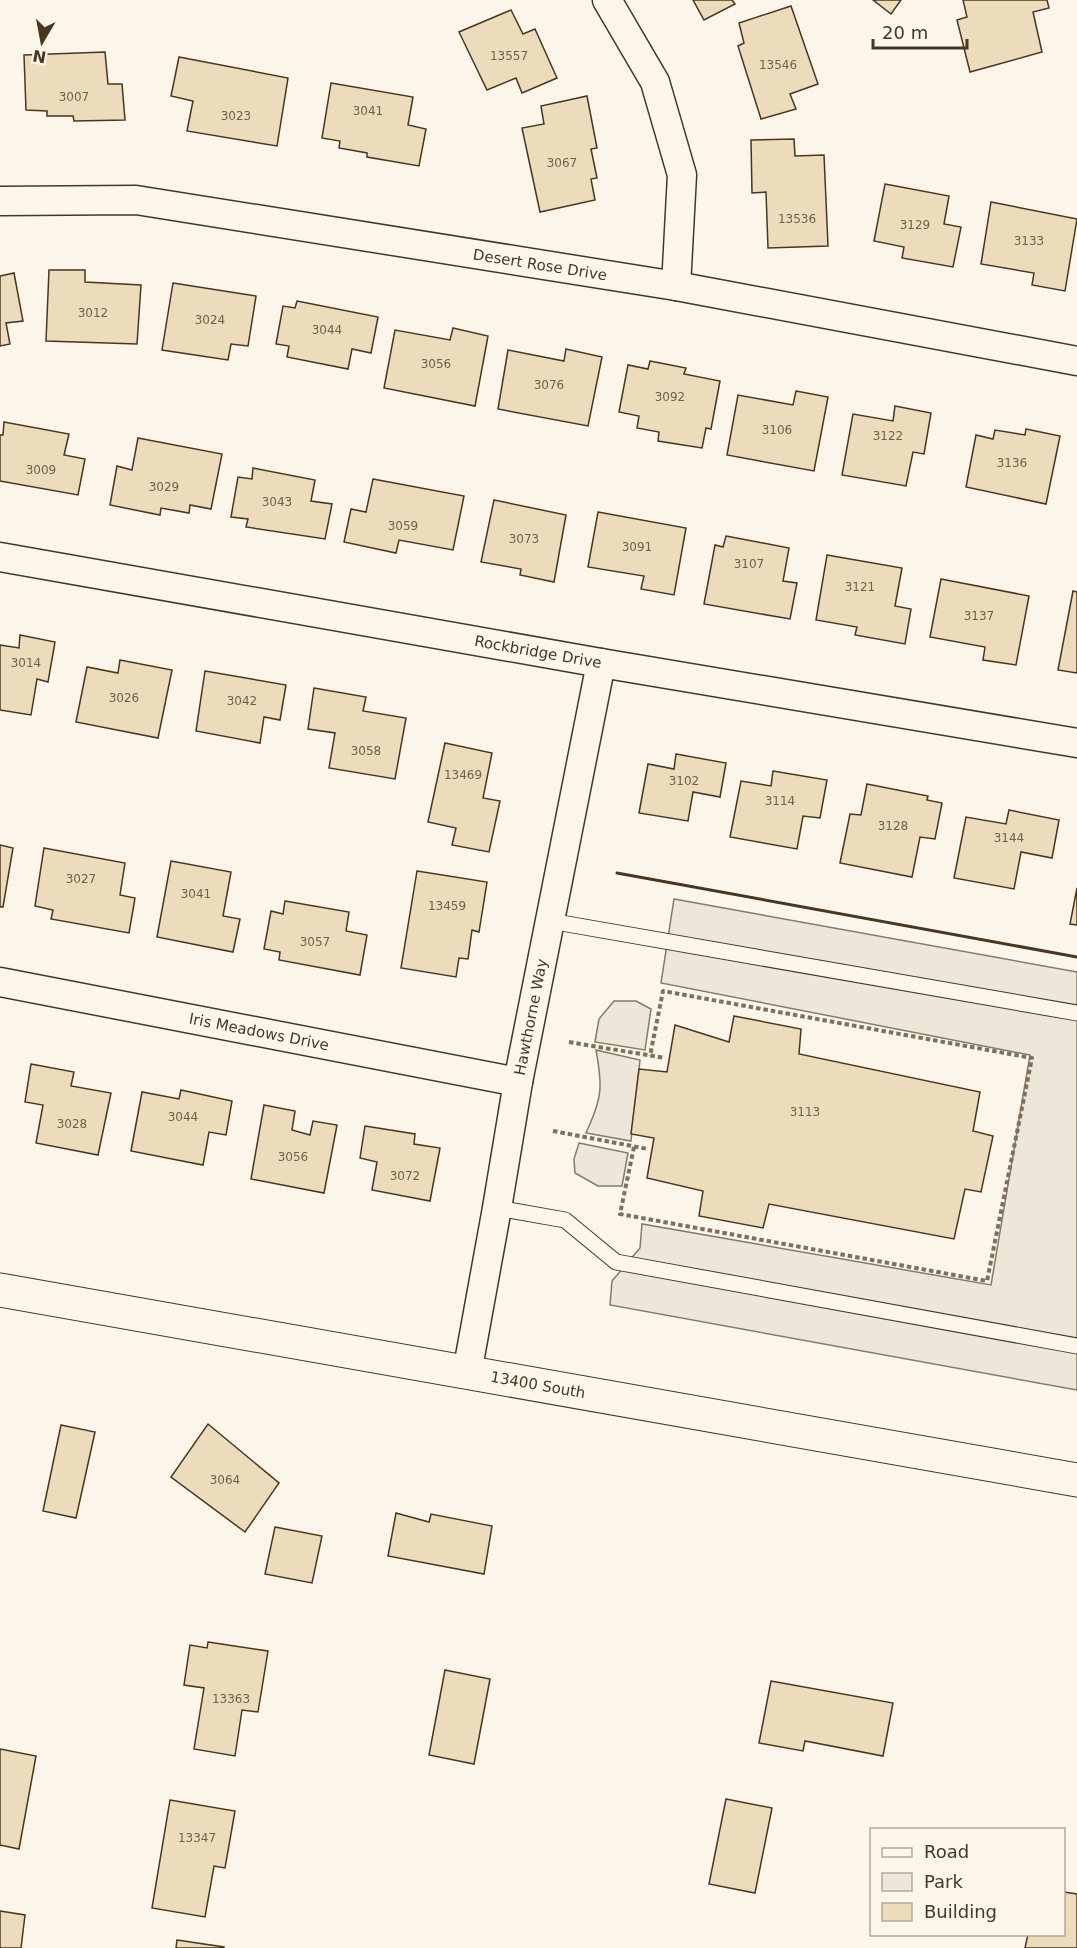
<svg xmlns="http://www.w3.org/2000/svg" width="1077" height="1948" font-family="'DejaVu Sans',sans-serif">
  <style>
    .green { fill: #ede6d9; stroke: #887966; stroke-width: 1.5 }
    .parking { fill: #ede7d9; stroke: #887966; stroke-width: 1.5 }
    .building { fill: #ecdcbc; stroke: #4a3520; stroke-width: 1.5 }
    .lines { fill: none; stroke-linecap: round; stroke-linejoin: round }
    .service-casing { stroke: #4a3520; stroke-width: 17 }
    .minor-casing { stroke: #4a3520; stroke-width: 31 }
    .secondary-casing { stroke: #4a3520; stroke-width: 35 }
    .path { stroke: #7f6f5c; stroke-width: 4; stroke-dasharray: 4.5 3; stroke-linecap: butt }
    .service { stroke: #fbf6e9; stroke-width: 15 }
    .minor { stroke: #fbf6e9; stroke-width: 28 }
    .secondary { stroke: #fbf6e9; stroke-width: 33 }
    .wall { stroke: #4a3520; stroke-width: 3 }
    .labels { text-anchor: middle; stroke-width: 4.5; stroke-linejoin: round; paint-order: stroke }
    .number-label { font-size: 12px; fill: #725f47 }
    .street-label { font-size: 15px; fill: #4a3520; stroke: #fbf6e9 }
  </style>
  <rect width="100%" height="100%" fill="#fbf6e9"/>
  <g class="green">
    <polygon points="614,1001 636,1001 651,1009 645,1050 595,1042 599,1019"/>
    <path d="M596,1050L640,1060L631,1141L586,1133C602,1098 603,1088 596,1050Z"/>
    <polygon points="579,1143 628,1153 622,1186 598,1186 575,1173 574,1159"/>
  </g>
  <polygon class="parking" points="674,899 1077,972 1077,1390 610,1305 612,1281 640,1248 642,1224 991,1285 1030,1055 661,983"/>
  <g class="building">
    <polygon points="693,0 732,0 735,4 704,20"/>
    <polygon points="873,0 901,0 891,14"/>
    <polygon points="963,0 1047,0 1049,8 1033,12 1042,52 970,72 957,20 967,17"/>
    <polygon points="791,6 818,84 790,94 796,109 761,119 738,46 744,43 739,23"/>
    <polygon points="511,10 523,34 535,29 557,78 522,93 516,78 487,90 459,32"/>
    <polygon points="105,52 108,84 122,84 125,120 74,121 73,116 47,116 47,111 26,110 24,55"/>
    <polygon points="179,57 288,78 277,146 187,131 193,101 171,96"/>
    <polygon points="331,83 413,97 408,125 426,129 419,166 367,157 367,153 339,148 340,141 322,138"/>
    <polygon points="587,96 597,148 591,149 597,178 591,179 595,200 540,212 522,128 544,124 541,106"/>
    <polygon points="794,139 795,156 824,155 828,246 768,248 766,192 752,193 751,140"/>
    <polygon points="885,184 949,196 944,224 961,227 953,267 902,258 904,247 874,241"/>
    <polygon points="991,202 1077,219 1065,291 1032,285 1034,273 981,264"/>
    <polygon points="49,270 85,270 85,282 141,285 137,344 46,341"/>
    <polygon points="14,273 23,321 6,323 10,344 0,346 0,276"/>
    <polygon points="173,283 256,296 248,346 231,344 228,360 162,350"/>
    <polygon points="297,301 378,317 371,353 352,349 348,369 287,357 289,346 276,344 283,306 295,308"/>
    <polygon points="453,328 488,336 475,406 384,388 395,330 450,340"/>
    <polygon points="566,349 602,357 588,426 498,409 508,350 564,361"/>
    <polygon points="650,361 686,368 684,374 720,381 711,429 706,428 702,448 658,441 659,432 637,428 639,416 619,412 628,365 648,369"/>
    <polygon points="796,391 828,397 814,471 727,455 738,395 793,405"/>
    <polygon points="895,406 931,413 924,454 913,452 906,486 842,475 853,414 893,421"/>
    <polygon points="4,422 69,434 64,455 85,459 78,495 0,481 0,435 3,435"/>
    <polygon points="1026,429 1060,436 1046,504 966,487 976,435 993,439 995,430 1025,435"/>
    <polygon points="138,438 222,454 211,509 190,505 189,513 161,508 160,515 110,505 117,466 132,470"/>
    <polygon points="253,468 315,480 311,501 332,504 325,539 246,527 248,519 231,517 238,477 252,479"/>
    <polygon points="373,479 464,496 453,550 399,540 396,553 344,542 351,509 366,512"/>
    <polygon points="494,500 566,515 554,582 520,575 521,569 481,562"/>
    <polygon points="598,512 686,528 674,595 641,589 644,576 588,567"/>
    <polygon points="726,536 789,548 783,581 797,583 790,619 704,604 715,545 723,547"/>
    <polygon points="827,555 902,568 895,606 911,609 905,644 855,635 857,627 816,620"/>
    <polygon points="941,579 1029,596 1016,665 983,660 985,647 930,637"/>
    <polygon points="1073,591 1077,592 1077,673 1058,670"/>
    <polygon points="20,635 55,642 48,682 37,679 31,715 0,710 0,645 19,648"/>
    <polygon points="120,660 172,670 158,738 76,722 87,667 118,673"/>
    <polygon points="205,671 286,685 280,720 264,717 260,743 196,731"/>
    <polygon points="314,688 366,697 363,711 406,718 395,779 329,768 335,733 308,729"/>
    <polygon points="445,743 492,753 483,798 500,801 489,852 452,845 456,828 428,822"/>
    <polygon points="676,754 726,763 720,797 693,792 688,821 639,813 648,764 674,769"/>
    <polygon points="773,771 827,780 820,818 803,816 797,849 730,837 741,781 771,786"/>
    <polygon points="867,784 928,796 927,800 942,803 935,839 920,837 912,877 840,863 850,814 861,815"/>
    <polygon points="1009,810 1059,820 1052,858 1021,852 1014,889 954,878 966,817 1006,824"/>
    <polygon points="0,845 13,848 3,907 0,907"/>
    <polygon points="44,848 125,863 120,895 135,898 129,933 51,919 53,910 35,906"/>
    <polygon points="171,861 231,872 223,916 240,919 233,952 157,937"/>
    <polygon points="417,871 487,882 479,932 472,930 468,959 459,958 456,977 401,968"/>
    <polygon points="1077,888 1077,925 1070,924"/>
    <polygon points="285,901 349,912 346,931 367,935 360,975 279,960 280,952 264,949 271,911 283,914"/>
    <polygon points="734,1016 801,1029 799,1054 980,1092 973,1131 993,1136 981,1192 965,1189 954,1239 769,1204 763,1228 699,1216 703,1191 647,1178 654,1138 631,1134 639,1069 667,1072 675,1025 729,1042"/>
    <polygon points="31,1064 74,1072 71,1086 111,1093 98,1155 36,1143 43,1105 25,1102"/>
    <polygon points="181,1090 232,1101 226,1135 209,1132 203,1165 131,1151 142,1092 179,1099"/>
    <polygon points="264,1105 295,1111 292,1130 310,1135 313,1121 337,1125 324,1193 251,1179"/>
    <polygon points="365,1126 415,1134 414,1144 440,1148 430,1201 372,1190 377,1162 360,1158"/>
    <polygon points="208,1424 279,1483 245,1532 171,1477"/>
    <polygon points="61,1425 95,1432 76,1518 43,1511"/>
    <polygon points="396,1513 429,1522 431,1514 492,1526 484,1574 388,1556"/>
    <polygon points="275,1527 322,1536 312,1583 265,1574"/>
    <polygon points="208,1642 268,1651 258,1712 242,1710 235,1756 194,1749 204,1688 184,1685 190,1645 207,1648"/>
    <polygon points="445,1670 490,1679 474,1764 429,1755"/>
    <polygon points="771,1681 893,1703 883,1756 805,1741 803,1751 759,1743"/>
    <polygon points="0,1749 36,1756 19,1849 0,1845"/>
    <polygon points="726,1799 772,1808 755,1893 709,1884"/>
    <polygon points="170,1800 235,1811 225,1868 214,1866 205,1917 152,1908"/>
    <polygon points="1064,1892 1077,1894 1077,1948 1025,1948 1028,1934 1064,1934"/>
    <polygon points="0,1911 25,1915 21,1948 0,1948"/>
    <polygon points="177,1940 224,1947 224,1948 176,1948"/>
  </g>
  <g class="lines">
    <defs>
      <g id="service">
        <polyline points="550,921 1077,1013"/>
        <polyline points="497,1208 565,1220 616,1262 1077,1346"/>
      </g>
      <g id="minor">
        <polyline points="607,0 655,82 682,175 676,286"/>
        <polyline points="0,201 136,200 676,286 1077,361"/>
        <polyline points="0,557 601,663 1077,743"/>
        <polyline points="0,982 518,1082"/>
        <polyline points="467,1373 497,1208 518,1082 601,663"/>
      </g>
      <polyline id="secondary" points="0,1290 1077,1480"/>
    </defs>
    <use href="#service" class="service-casing"/>
    <use href="#minor" class="minor-casing"/>
    <use href="#secondary" class="secondary-casing"/>
    <g class="path">
      <polyline points="569,1042 665,1058"/>
      <polyline points="553,1131 648,1149"/>
      <polyline points="634,1147 620,1214 987,1281 1032,1058 663,991 650,1056"/>
    </g>
    <use href="#service" class="service"/>
    <use href="#minor" class="minor"/>
    <use href="#secondary" class="secondary"/>
    <polyline class="wall" points="617,873 1077,957"/>
  </g>
  <g class="labels">
    <g class="number-label">
      <text x="509" y="60">13557</text>
      <text x="778" y="69">13546</text>
      <text x="74" y="101">3007</text>
      <text x="368" y="115">3041</text>
      <text x="236" y="120">3023</text>
      <text x="562" y="167">3067</text>
      <text x="797" y="223">13536</text>
      <text x="915" y="229">3129</text>
      <text x="1029" y="245">3133</text>
      <text x="93" y="317">3012</text>
      <text x="210" y="324">3024</text>
      <text x="327" y="334">3044</text>
      <text x="436" y="368">3056</text>
      <text x="549" y="389">3076</text>
      <text x="670" y="401">3092</text>
      <text x="777" y="434">3106</text>
      <text x="888" y="440">3122</text>
      <text x="1012" y="467">3136</text>
      <text x="41" y="474">3009</text>
      <text x="164" y="491">3029</text>
      <text x="277" y="506">3043</text>
      <text x="403" y="530">3059</text>
      <text x="524" y="543">3073</text>
      <text x="637" y="551">3091</text>
      <text x="749" y="568">3107</text>
      <text x="860" y="591">3121</text>
      <text x="979" y="620">3137</text>
      <text x="26" y="667">3014</text>
      <text x="124" y="702">3026</text>
      <text x="242" y="705">3042</text>
      <text x="366" y="755">3058</text>
      <text x="463" y="779">13469</text>
      <text x="684" y="785">3102</text>
      <text x="780" y="805">3114</text>
      <text x="893" y="830">3128</text>
      <text x="1009" y="842">3144</text>
      <text x="81" y="883">3027</text>
      <text x="196" y="898">3041</text>
      <text x="447" y="910">13459</text>
      <text x="315" y="946">3057</text>
      <text x="805" y="1116">3113</text>
      <text x="183" y="1121">3044</text>
      <text x="72" y="1128">3028</text>
      <text x="293" y="1161">3056</text>
      <text x="405" y="1180">3072</text>
      <text x="225" y="1484">3064</text>
      <text x="231" y="1703">13363</text>
      <text x="197" y="1842">13347</text>
    </g>
    <g class="street-label">
      <text transform="translate(540 265) rotate(9)" y="5">Desert Rose Drive</text>
      <text transform="translate(538 652) rotate(10)" y="5">Rockbridge Drive</text>
      <text transform="translate(531 1017) rotate(-79)" y="5">Hawthorne Way</text>
      <text transform="translate(259 1032) rotate(11)" y="5">Iris Meadows Drive</text>
      <text transform="translate(538 1385) rotate(10)" y="5">13400 South</text>
    </g>
  </g>
  <rect x="870" y="1828" width="195" height="108" fill="#fbf6e9" stroke="#b4a999" stroke-width="1.5"/>
  <rect x="882" y="1848" width="30" height="9" fill="#fbf6e9" stroke="#b4a999" stroke-width="1.5"/>
  <text x="924" y="1858" font-size="18" fill="#4a3520">Road</text>
  <rect x="882" y="1873" width="30" height="18" fill="#ede6d9" stroke="#b4a999" stroke-width="1.5"/>
  <text x="924" y="1888" font-size="18" fill="#4a3520">Park</text>
  <rect x="882" y="1903" width="30" height="18" fill="#ecdcbc" stroke="#b4a999" stroke-width="1.5"/>
  <text x="924" y="1918" font-size="18" fill="#4a3520">Building</text>
  <g transform="translate(42 42) rotate(190)" stroke="#fbf6e9" stroke-width="4.5" paint-order="stroke">
  <path d="M0-4.5L10 22L0 15L-10 22Z" fill="#4a3520"/>
  <text y="-9" font-size="16" font-weight="bold" text-anchor="middle" fill="#4a3520">N</text>
  </g>
  <path d="M873 39v9h94v-9" fill="none" stroke="#4a3520" stroke-width="3"/>
  <text x="882" y="39" font-size="18" fill="#4a3520" stroke="#fbf6e9" stroke-width="4.5" paint-order="stroke">20 m</text>
</svg>
